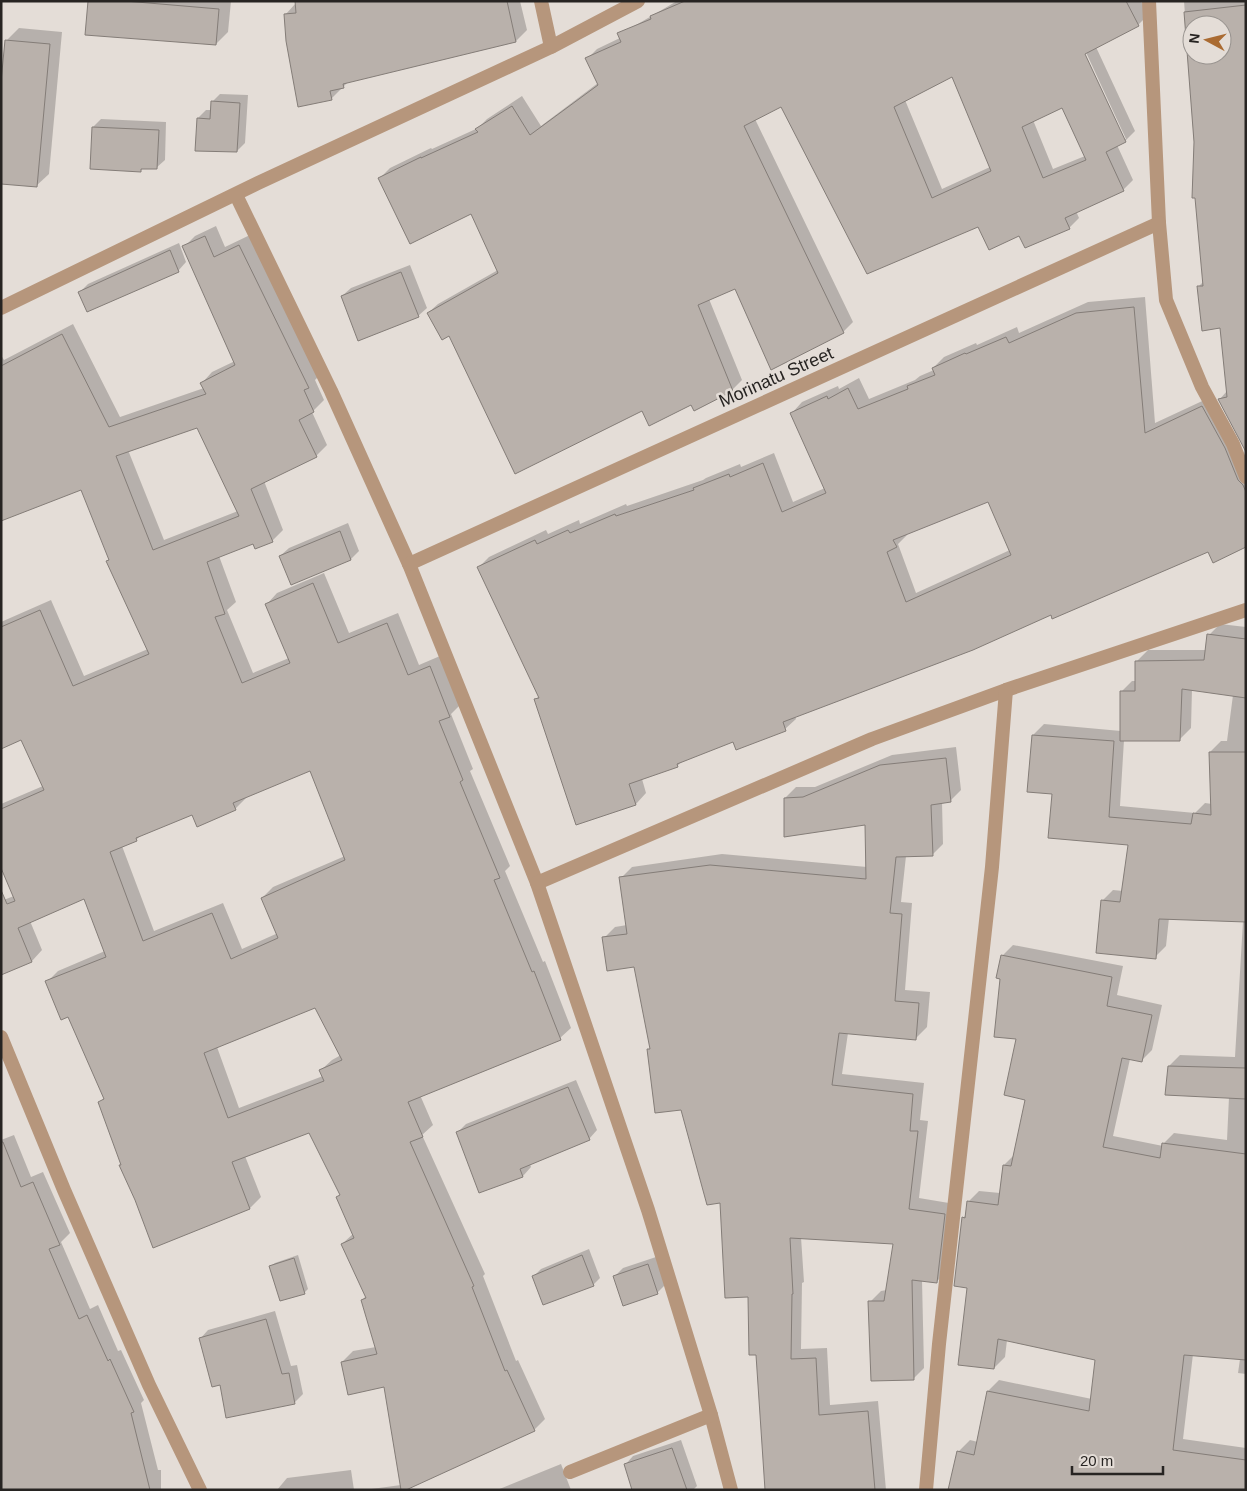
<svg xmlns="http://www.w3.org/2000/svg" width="1247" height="1491" font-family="Arial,sans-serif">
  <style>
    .shadow { fill: #0003; fill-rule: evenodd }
    .building { fill: #b9b1ab; stroke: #847d78; fill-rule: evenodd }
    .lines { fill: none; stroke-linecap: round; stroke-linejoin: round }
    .minor { stroke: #b6967c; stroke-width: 14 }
    .labels { text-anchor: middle; stroke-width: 5; stroke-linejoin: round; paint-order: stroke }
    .street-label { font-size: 18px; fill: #272422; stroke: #e4ddd7 }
  </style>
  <rect width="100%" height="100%" fill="#e4ddd7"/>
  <g class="shadow">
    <polygon points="89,1 231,1 228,32 216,44"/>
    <polygon points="296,1 520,1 527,30 516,41 348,82 331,99 285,15 296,3"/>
    <path d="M677,1H1141L1148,15L1138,25L1096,47L1135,131L1125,141L1117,145L1133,180L1123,190L1076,211L1079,218L1069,228L1020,234L978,225L867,272L782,106L755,119L853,322L843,332L736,288L709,299L742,380L732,390L692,403L643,410L449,335L428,313L438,304L498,270L472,212L380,178L390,168L431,148L432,149L478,128L487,119L522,96L541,126L598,83L587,59L597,49L622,37L631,28ZM1084,48L1126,139H1123L1081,49ZM952,75L990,167L942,189L905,100ZM1063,106L1085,156L1053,169L1033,120Z"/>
    <path d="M1184,1H1246V449L1220,399L1227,391L1221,327L1198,287L1204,281ZM1192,25H1222V55H1192Z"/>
    <polygon points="19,28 62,32 49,174 36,186 6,41"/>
    <polygon points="220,94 248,95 245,143 237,151 198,118 206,110 211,110 212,102"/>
    <polygon points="101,119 166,122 165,160 156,168 143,168 140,171 93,127"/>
    <path d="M216,226L225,247L250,235L319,376L315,380L324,400L312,412L327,445L316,456L264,481L283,530L272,541L253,543L219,556L236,602L227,610L253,673L289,658L267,604L277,593L324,573L349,633L398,613L419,665L440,656L460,705L451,714L473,769L470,771L510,866L505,871L543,962L545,961L571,1028L560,1038L420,1095L433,1125L422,1135L485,1274L483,1276L516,1361L518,1360L545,1419L534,1430L408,1488L409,1490H364L401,1485L385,1386L342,1362L353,1351L376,1347L362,1300L366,1296L342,1244L354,1233L338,1197L341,1194L309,1131L245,1156L261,1197L250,1208L154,1246L136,1199L120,1166L122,1164L100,1102L105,1097L69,1015L47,982L58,971L105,951L85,897L30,921L42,950L32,961L1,901L14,896L1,864V804L43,786L22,739L1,748V622L51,600L84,676L148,649L107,561L110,559L82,489L1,520V355L4,360L73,324L120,417L204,388L202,383L212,372L235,361L184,247L195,236ZM198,426L238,511L164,540L128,450ZM310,770L345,856L273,887L262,898L278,933L242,949L223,903L154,931L122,846L136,840L141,835L193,814L235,809L246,798L245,796ZM316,1006L341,1055L332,1060L321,1070L323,1076L239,1108L217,1047Z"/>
    <polygon points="179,243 186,262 178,271 80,292 88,284"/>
    <polygon points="410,265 427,308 418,316 342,296 351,288"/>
    <path d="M1145,297L1155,423L1213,396L1246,463V546L1208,550L795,716L796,719L785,729L733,741L684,760L677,766L642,779L646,793L636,804L577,824L536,699L539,696L479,567L489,557L546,530L548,534L579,520L580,524L626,504L627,506L703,480L706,478L740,464L741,467L774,453L793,502L825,488L792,413L802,402L838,386L839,389L859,378L869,399L915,380L920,376L934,370L933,368L944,357L976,343L977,345L1017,327L1019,333L1088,302ZM989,500L1010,550L916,593L898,544L907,535L906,533Z"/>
    <polygon points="348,523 359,551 351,559 291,583 280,556 289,548"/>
    <path d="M1220,624L1246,627V1374L1238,1373L1240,1359L1193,1354L1183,1439L1246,1448V1490H961L959,1451L970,1440L978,1442L988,1391L999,1380L1092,1399L1096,1359L1007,1340L1005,1357L994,1368L968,1286L963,1218L967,1214L968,1202L979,1191L1000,1193L1004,1165L1015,1154L1026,1099L1018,1038L1002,956L1013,945L1123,966L1117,995L1162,1005L1152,1050L1141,1061L1130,1059L1113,1136L1163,1146V1144L1174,1133L1227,1140L1229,1097L1169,1066L1180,1055L1235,1057L1243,921L1169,918L1166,946L1155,957L1102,901L1113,890L1123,891L1129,844L1053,792L1033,735L1044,724L1121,731V692L1132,681H1137V661L1148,650H1207L1209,635ZM1192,689L1233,695L1227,741H1221L1210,752L1212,804L1205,803L1195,813L1120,806L1124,740L1180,739L1191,728Z"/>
    <polygon points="956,747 961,790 950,801 942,802 943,844 932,855 906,856 901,902 912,903 905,990 930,992 927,1027 916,1038 848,1033 842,1074 924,1083 920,1120 928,1121 919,1198 955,1204 948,1271 936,1282 922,1280 924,1368 913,1379 870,1302 881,1291 887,1290 894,1243 801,1237 804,1282 802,1283 801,1349 827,1348 830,1405 878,1401 886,1490 766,1490 757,1354 750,1295 721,1202 681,1109 649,1050 651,1047 635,966 604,938 615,927 627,925 621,878 632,867 722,854 867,867 866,824 785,798 796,787 815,787 892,755"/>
    <polygon points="576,1080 597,1130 589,1139 530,1164 531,1167 523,1176 480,1191 458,1132 466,1124"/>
    <polygon points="14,1135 31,1177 43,1172 70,1233 61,1242 90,1309 98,1305 118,1351 121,1350 144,1400 141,1403 158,1470 161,1470 161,1490 1,1490 1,1140"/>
    <polygon points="589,1249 600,1278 593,1285 534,1276 541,1269"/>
    <polygon points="298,1255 308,1289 304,1293 271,1266 275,1263"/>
    <polygon points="656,1257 665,1285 657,1293 615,1276 623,1268"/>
    <polygon points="275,1311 291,1366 297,1365 303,1394 294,1403 220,1383 200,1339 208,1330"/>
    <polygon points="681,1440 697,1486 693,1490 635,1490 625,1465 633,1456"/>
    <polygon points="561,1464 571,1490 497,1490"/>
    <polygon points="351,1470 354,1490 277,1490 287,1478"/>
  </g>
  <g class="building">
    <polygon points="88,1 125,1 219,9 216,45 85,35"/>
    <polygon points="295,1 507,1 516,42 343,84 344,88 330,91 332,100 298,107 286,41 284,14 296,13"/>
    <path d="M685,1H1126L1139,26L1085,54L1126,142L1106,152L1124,191L1065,218L1070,229L1025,248L1019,236L989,250L978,227L867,274L781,107L744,126L844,333L771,370L735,289L698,305L733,391L694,411L691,405L649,426L642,411L515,474L449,336L442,340L427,313L498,273L471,214L410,244L378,178L421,157V158L478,132L475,129L512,106L530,135L598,85L585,58L621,42L617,33L651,19L650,16ZM952,77L991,171L932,198L894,107ZM1062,108L1086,160L1043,178L1022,127Z"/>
    <path d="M1246,5V452L1218,399L1227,397L1220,328L1202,331L1197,286H1203L1195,198H1192L1194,142L1184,12ZM1192,25H1222V55H1192Z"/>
    <polygon points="5,40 50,44 37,187 1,184 1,82"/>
    <polygon points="211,101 240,103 237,152 195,151 197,118 210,119"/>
    <polygon points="92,127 159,130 157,169 141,169 141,172 90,169"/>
    <path d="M205,236L214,257L239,245L309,388L304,390L314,412L299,420L317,457L251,489L273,542L255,549L253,544L207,562L225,614L215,617L242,683L290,663L265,604L313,583L338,643L387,623L408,675L430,666L450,717L439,721L463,780L460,782L500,878L494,880L532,972L534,971L561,1040L408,1102L423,1137L410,1142L474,1286L472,1287L505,1371L507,1370L535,1431L406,1490H401L384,1387L348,1395L341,1362L377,1354L361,1300L366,1298L341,1244L354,1238L336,1197L340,1195L309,1133L232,1162L250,1209L153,1248L135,1200L119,1165H121L98,1102L104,1099L68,1017L61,1020L45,981L106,957L84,899L18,928L32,962L1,975V890L7,904L15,901L1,868V809L44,790L21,740L1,749V627L40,610L73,686L149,654L106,561L109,560L81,490L1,521V366L62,334L109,427L206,394L200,383L235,365L182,246ZM197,428L239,516L153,550L116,456ZM310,771L345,860L261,898L278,938L231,959L212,913L143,941L110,852L137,841L136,838L192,815L197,827L236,810L233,803ZM315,1008L342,1060L319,1070L324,1081L228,1118L204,1053Z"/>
    <polygon points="170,250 179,272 87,312 78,292"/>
    <polygon points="401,272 419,317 358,341 341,296"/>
    <path d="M1134,307L1145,433L1202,406L1225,448L1238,480L1243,485L1246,492V547L1213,563L1208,552L1052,619L1051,615L973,650L783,722L786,731L736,750L733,742L677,764L678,767L629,784L636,805L576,825L534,699L539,698L477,567L535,540L537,544L568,530L570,533L615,514L616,516L694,490L693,488L729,474L730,477L763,463L782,512L826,493L790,413L827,396L828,399L848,388L858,409L908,389L907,386L935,375L932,368L965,353L966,354L1006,337L1009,343L1076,313ZM988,502L1011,555L906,602L887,552L897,547L893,540Z"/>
    <polygon points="340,531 351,560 291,585 279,556"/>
    <polygon points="1207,634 1246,639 1246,698 1182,689 1180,741 1120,741 1120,691 1135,691 1135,661 1204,660"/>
    <polygon points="1032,735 1114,741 1109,817 1191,824 1193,813 1211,815 1209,752 1246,752 1246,922 1159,919 1156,959 1096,953 1101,900 1120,902 1128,845 1048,838 1052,794 1027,792"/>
    <polygon points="946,758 951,802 931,805 933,856 896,857 890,913 902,914 895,1001 919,1003 916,1040 839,1033 832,1085 913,1094 910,1131 918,1131 909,1209 945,1214 937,1283 912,1280 914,1380 871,1381 868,1301 884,1301 893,1244 790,1238 793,1294 792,1294 791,1359 816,1358 819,1415 868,1411 875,1490 765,1490 756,1355 749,1355 748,1297 725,1298 720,1203 707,1205 681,1110 655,1113 647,1049 650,1049 634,967 607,971 602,937 627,934 619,877 710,865 866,879 865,825 784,837 784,798 803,797 880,765"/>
    <polygon points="1001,955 1112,977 1107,1006 1152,1015 1142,1062 1122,1058 1103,1147 1160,1158 1162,1143 1246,1154 1246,1360 1184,1355 1173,1450 1246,1460 1246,1490 948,1490 957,1451 974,1455 987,1391 1089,1411 1095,1360 998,1339 994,1369 958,1365 967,1288 954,1286 962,1217 965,1218 967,1201 998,1205 1003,1165 1011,1166 1025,1100 1004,1095 1016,1039 994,1037 1000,979 996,978"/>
    <polygon points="1168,1066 1246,1068 1246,1099 1165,1095"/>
    <polygon points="568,1087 590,1140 520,1169 523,1177 479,1193 456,1132"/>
    <polygon points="1,1142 3,1142 21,1187 33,1182 60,1245 49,1249 79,1319 87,1315 108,1361 110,1359 134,1412 131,1413 150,1490 1,1490"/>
    <polygon points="582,1255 594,1286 543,1305 532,1276"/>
    <polygon points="294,1258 305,1294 280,1301 269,1266"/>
    <polygon points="648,1264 658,1294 623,1306 613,1276"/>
    <polygon points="266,1319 282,1374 289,1373 295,1404 226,1418 220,1385 212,1387 199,1338"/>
    <polygon points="672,1448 687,1490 632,1490 624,1464"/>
  </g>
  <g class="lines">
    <g class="minor">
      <polyline points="541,1 551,47"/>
      <polyline points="1149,1 1159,223 1166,300 1202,387 1233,444 1246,477"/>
      <polyline points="236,195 331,391 409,564 537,883 648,1210 711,1415 731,1490"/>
      <polyline points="1,308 258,183 551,47 638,1"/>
      <polyline points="409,564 1159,223"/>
      <polyline points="537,883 872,739 1006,690 1246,610"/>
      <polyline points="1,1037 64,1190 149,1385 200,1490"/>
      <polyline points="570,1472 711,1415"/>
      <polyline points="926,1490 939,1344 992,867 1006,690"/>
    </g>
  </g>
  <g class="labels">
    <g class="street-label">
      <text transform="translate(776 377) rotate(-24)" y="6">Morinatu Street</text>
    </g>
  </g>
  <rect width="1247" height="1491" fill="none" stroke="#272422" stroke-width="5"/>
  <g transform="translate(1207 40) rotate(277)"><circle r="24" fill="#e4ddd7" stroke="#98938f"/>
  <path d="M0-4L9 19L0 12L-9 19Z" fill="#aa6b32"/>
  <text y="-8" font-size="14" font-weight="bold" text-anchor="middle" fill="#272422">N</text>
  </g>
  <path d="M1072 1466v8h91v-8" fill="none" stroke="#272422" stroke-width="2.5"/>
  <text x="1080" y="1466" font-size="15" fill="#272422" stroke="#e4ddd7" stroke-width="4" paint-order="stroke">20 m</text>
</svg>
